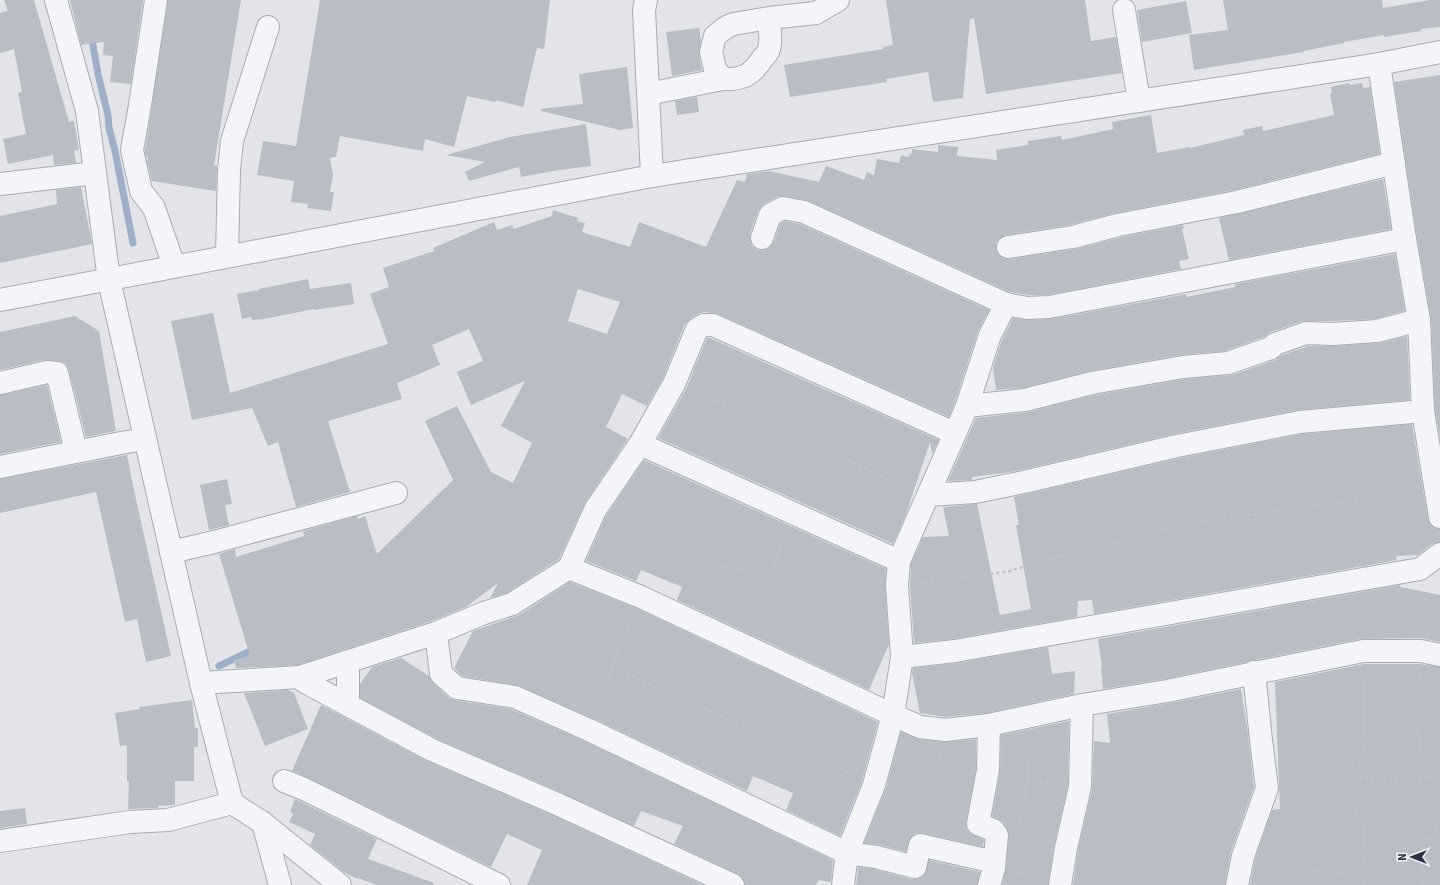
<svg xmlns="http://www.w3.org/2000/svg" width="1440" height="885" font-family="'Source Sans 3',sans-serif">
  <style>
    .lines { fill: none; stroke-linecap: round; stroke-linejoin: round }
    .stream { stroke: #9fafc8; stroke-width: 7 }
    .building { fill: #b9bdc6; fill-rule: evenodd }
    .minor-casing { stroke: #a7abb4; stroke-width: 24 }
    .path { stroke: #c0c2c8; stroke-width: 2.5; stroke-dasharray: 3 3; stroke-linecap: butt }
    .minor { stroke: #f4f5f8; stroke-width: 22 }
  </style>
  <rect width="100%" height="100%" fill="#e2e4ea"/>
  <g class="lines">
    <g class="stream">
      <polyline points="93,34 92,40 98,74 108,115 109,128 115,151 133,243"/>
      <polyline points="219,666 257,648"/>
    </g>
  </g>
  <g class="building">
    <polygon points="4,0 34,0 69,122 74,121 79,150 74,151 76,163 54,165 53,155 8,164 3,139 26,134 18,93 22,92 14,49 0,53 0,13 8,11"/>
    <polygon points="70,0 143,0 131,84 110,82 113,56 103,55 104,42 81,45"/>
    <polygon points="168,0 241,0 214,165 217,166 216,191 152,181 147,162 148,157 146,157 145,150"/>
    <polygon points="320,0 550,0 544,49 537,48 523,107 496,100 495,102 467,96 454,147 425,139 423,151 340,136 336,157 330,158 333,175 330,192 334,192 331,211 307,208 308,204 291,202 294,181 257,175 263,141 296,146"/>
    <polygon points="886,0 1085,0 1091,41 1116,37 1122,73 986,94 974,18 970,19 963,98 933,102 928,72 886,79 887,82 790,97 784,65 883,49 883,47 893,45"/>
    <polygon points="1223,0 1382,0 1383,8 1430,0 1440,0 1440,27 1421,29 1421,31 1384,37 1384,35 1344,42 1344,43 1304,51 1304,52 1194,70 1189,35 1228,30"/>
    <polygon points="1186,1 1192,33 1142,42 1137,10"/>
    <polygon points="699,28 701,40 699,55 702,70 672,76 666,32"/>
    <polygon points="627,67 633,128 620,130 541,111 541,109 583,104 579,74"/>
    <polygon points="1440,75 1440,438 1435,410 1431,318 1417,237 1394,82"/>
    <path d="M1349,83L1350,85L1362,83L1363,88L1370,87L1380,154L1234,190L1116,213L1070,225L1006,235L1000,238L996,243V249L999,255L1004,259H1010L1075,249L1121,237L1183,225L1184,229H1182L1189,259L1179,261L1181,269L1048,295H1028L1010,292L809,201L785,196L777,197L764,204L758,211L750,234V240L752,246L758,250H764L770,247L774,242L780,224L785,221L800,224L989,310L978,331L955,402L949,417L718,314L704,312L698,314L691,318L685,324L663,378L647,406L622,394L606,427L628,439L585,503L559,559L507,593L490,598L498,583L466,607L432,621L298,665L236,668L234,660L250,656L219,554L235,549L236,557L304,536L303,531L357,516L358,519L365,516L377,554L453,480L425,421L457,406L491,472L513,483L532,443L501,426L525,381L471,405L457,372L483,361L469,329L432,345L440,365L397,383L402,399L328,421L350,492L296,507L278,442L268,446L252,408L192,420L171,321L213,313L230,393L388,344L370,294L389,287L383,268L434,251L433,248L494,222L497,230L512,225L514,229L552,216L553,210L578,218L577,221L585,223L582,232L630,247L639,222L706,247L737,180L745,182L747,174L769,171L819,182L826,166L864,180L867,172L874,175L877,159L899,163L901,155L909,157L910,153L912,154V149L938,152V145L958,147L957,156L997,160L996,150L1028,145V141L1061,136L1062,140L1113,129L1112,122L1151,115L1157,153L1190,147V148L1244,135L1243,130L1262,126L1263,131L1334,115L1330,94L1332,93L1331,87ZM578,289L620,302L607,334L568,321Z"/>
    <polygon points="697,97 699,112 677,115 675,101"/>
    <polygon points="586,124 591,166 559,170 521,177 519,167 469,181 465,172 485,162 446,155 510,137"/>
    <polygon points="1383,179 1391,229 1229,260 1219,218"/>
    <polygon points="81,187 92,244 0,263 0,216 57,204 56,190"/>
    <polygon points="1395,254 1405,311 1375,319 1333,321 1302,321 1271,332 1264,337 1225,351 1181,355 1090,371 1023,388 996,390 993,367 1002,340 1013,318 1028,320 1051,319 1186,294 1186,297 1235,287 1235,284"/>
    <polygon points="308,279 310,289 351,283 354,304 314,310 314,309 264,319 252,320 251,317 242,319 237,294 259,290 259,289"/>
    <polygon points="75,316 99,331 116,431 86,437 69,370 65,363 58,361 44,360 0,370 0,332"/>
    <polygon points="1407,336 1410,400 1298,410 1174,434 1021,470 1004,473 972,477 972,480 948,481 976,418 1028,412 1095,395 1185,379 1232,375 1275,360 1282,355 1308,346 1334,346 1378,343"/>
    <polygon points="707,338 710,338 939,440 932,454 930,442 906,514 893,544 658,438 686,389"/>
    <polygon points="47,385 61,442 0,454 0,395"/>
    <polygon points="1412,424 1428,519 1431,525 1435,528 1440,529 1440,542 1432,544 1418,555 1396,556 1397,560 1094,614 1092,600 1078,601 1077,617 953,639 914,643 910,585 911,564 923,537 949,536 943,507 977,504 1000,615 1031,609 1016,525 1019,525 1014,497 1180,458 1302,434"/>
    <polygon points="127,455 133,486 171,656 146,662 137,619 125,622 96,492 0,513 0,479"/>
    <polygon points="644,460 886,569 885,586 889,644 869,690 677,600 682,587 641,570 636,581 586,561 606,516"/>
    <polygon points="227,479 232,504 225,505 229,525 209,530 200,485"/>
    <polygon points="570,582 636,608 878,722 862,781 840,836 786,810 793,793 753,776 747,791 594,719 520,686 462,676 454,668 473,631 519,615"/>
    <polygon points="1400,585 1400,587 1440,595 1440,642 1421,638 1360,639 1256,660 1252,660 1247,662 1165,679 1103,689 1101,667 1102,667 1098,639"/>
    <polygon points="1048,647 1052,674 1075,671 1074,694 987,713 945,717 920,713 912,673 913,668 957,663"/>
    <polygon points="401,658 429,676 433,683 449,698 455,700 511,709 584,741 833,860 831,882 819,880 816,885 745,885 743,878 738,874 674,844 683,826 641,811 634,826 560,792 437,739 360,698 360,684 372,667"/>
    <polygon points="1364,664 1420,664 1440,667 1440,885 1250,885 1255,859 1272,810 1280,809 1275,682"/>
    <polygon points="1241,689 1247,727 1254,787 1231,852 1225,885 1073,885 1078,850 1092,790 1094,741 1110,743 1107,714 1170,703"/>
    <polygon points="287,690 294,693 308,729 265,746 244,693"/>
    <polygon points="192,700 195,728 198,728 198,747 194,747 194,781 175,781 175,805 158,806 158,808 128,809 129,781 127,781 127,745 120,746 115,713 140,709 139,707"/>
    <polygon points="321,705 427,761 550,814 703,885 527,885 542,850 507,834 491,867 309,778 292,771"/>
    <polygon points="1069,721 1068,785 1054,846 1048,885 1002,885 1006,869 1009,836 1007,828 1003,822 992,816 1000,772 1001,735"/>
    <polygon points="901,732 918,739 944,742 976,739 976,769 966,822 966,827 969,833 984,840 983,847 922,833 916,833 911,837 906,852 879,845 864,843 886,788"/>
    <polygon points="295,799 377,839 368,859 434,883 433,885 377,885 358,878 358,879 345,873 310,845 315,834 289,822 293,814 290,812"/>
    <polygon points="25,808 27,824 0,828 0,811"/>
    <polygon points="929,860 980,872 977,885 856,885 858,867 874,869 912,879 918,879 924,875"/>
  </g>
  <g class="lines">
    <defs>
      <g id="minor">
        <polyline points="56,0 87,111 109,280 201,683 232,803 263,823 340,885"/>
        <polyline points="156,0 140,105 132,150 141,191 154,208 174,266"/>
        <polyline points="646,0 644,10 652,176"/>
        <polyline points="1124,10 1139,101"/>
        <path d="M769,18C769,28 772,40 769,49C768,53 765,56 762,59C752,75 742,80 723,79L715,69L711,52L715,36L725,28L733,24L769,18L816,13L838,0"/>
        <polyline points="1379,64 1405,239 1419,320 1423,411 1440,517"/>
        <polyline points="648,94 723,79"/>
        <polyline points="0,184 95,173"/>
        <polyline points="762,238 770,215 783,208 804,212 1006,304 1027,308 1049,307 1405,239"/>
        <polyline points="1008,247 1073,237 1118,225 1237,202 1394,163"/>
        <polyline points="227,256 229,170 232,141 268,27"/>
        <polyline points="0,300 652,176 1379,64 1440,52"/>
        <polyline points="0,383 47,372 57,373 76,451"/>
        <polyline points="967,406 1025,400 1092,383 1183,367 1228,363 1271,348 1275,344 1306,333 1333,334 1377,331 1419,320"/>
        <polyline points="640,444 899,561"/>
        <polyline points="0,467 121,443 145,439"/>
        <polyline points="929,495 975,492 1024,482 1177,446 1300,422 1423,411"/>
        <polyline points="171,552 214,542 396,493"/>
        <polyline points="569,568 641,597 893,715 920,727 945,730 989,725 1082,705 1167,691 1363,651 1421,651 1440,655"/>
        <polyline points="436,633 441,674 457,688 515,697 589,730 847,853 876,857 915,867 920,845 990,861 994,868"/>
        <polyline points="902,657 955,651 1420,569 1440,554"/>
        <polyline points="348,662 348,705"/>
        <polyline points="300,677 305,682 432,750 555,803 733,885"/>
        <polyline points="201,683 300,677 436,633 484,613 512,604 569,568 595,510 640,444 674,384 697,329 704,325 713,325 954,433"/>
        <polyline points="284,781 304,789 499,885"/>
        <polyline points="263,823 280,885"/>
        <polyline points="0,841 130,822 168,820 232,803"/>
        <polyline points="843,885 847,853 874,785 893,715 902,657 897,585 899,561 967,406 990,335 1006,304"/>
        <polyline points="989,885 994,868 997,835 993,830 978,824 988,770 989,725"/>
        <polyline points="1060,885 1066,848 1080,787 1082,705"/>
        <polyline points="1237,885 1243,856 1267,788 1261,740 1254,672"/>
      </g>
    </defs>
    <use href="#minor" class="minor-casing"/>
    <g class="path">
      <polyline points="695,392 755,417 786,434 856,464 907,489"/>
      <polyline points="919,583 1006,572 1060,556 1111,544 1169,528 1207,520 1266,513 1367,498"/>
      <polyline points="685,592 686,592 697,571 712,564 748,571 768,580 785,535"/>
      <polyline points="524,624 541,633 571,646 583,654 853,775"/>
      <polyline points="1364,673 1365,757 1360,760 1356,814 1365,817 1364,876"/>
      <path d="M1420,674V681L1405,685C1404,694 1407,700 1413,705L1423,759L1431,781L1437,839H1422V885"/>
      <polyline points="597,708 612,666 632,618"/>
      <polyline points="1359,778 1422,780 1429,776 1440,775"/>
      <polyline points="1027,781 1059,784"/>
      <polyline points="921,823 921,815 937,769 940,753"/>
      <polyline points="1019,828 1027,781 1031,739"/>
      <polyline points="1020,840 1044,844"/>
      <polyline points="1265,861 1305,871 1338,872 1364,876 1364,885"/>
      <polyline points="580,868 610,883 612,880 622,885"/>
      <polyline points="1016,873 1038,877"/>
    </g>
    <use href="#minor" class="minor"/>
  </g>
  <g transform="translate(1412 857) rotate(270)" stroke="#f1f3f7" stroke-width="3" paint-order="stroke">
  <path d="M0-3L7 15L0 10L-7 15Z" fill="#2b3141"/>
  <text y="-6" font-size="11" font-weight="bold" text-anchor="middle" fill="#2b3141">N</text>
  </g>
</svg>
